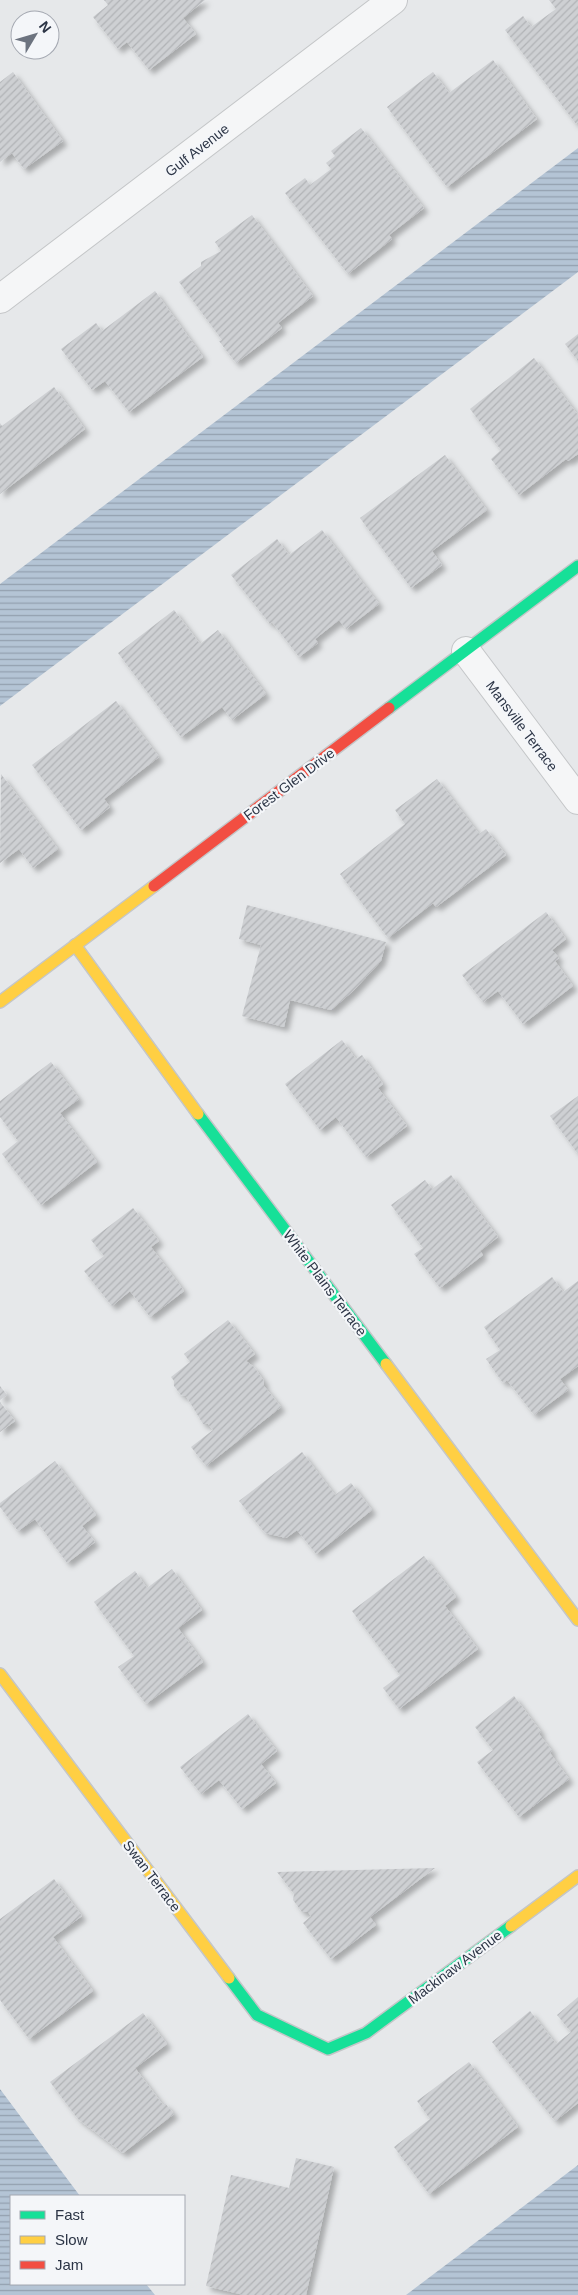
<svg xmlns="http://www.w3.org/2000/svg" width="578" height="2295" font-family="Helvetica,sans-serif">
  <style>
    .water { fill: url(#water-rules) }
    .building { fill: url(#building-hatch); filter: url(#shadow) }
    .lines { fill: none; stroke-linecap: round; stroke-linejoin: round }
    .street-casing { stroke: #c4c6c8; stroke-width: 30 }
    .fast-casing { stroke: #c4c6c8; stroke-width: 14 }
    .slow-casing { stroke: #c4c6c8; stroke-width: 14 }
    .jam-casing { stroke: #c4c6c8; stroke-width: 14 }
    .street { stroke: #f5f6f7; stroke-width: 28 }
    .fast { stroke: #16e098; stroke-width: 11 }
    .slow { stroke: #ffcf43; stroke-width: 11 }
    .jam { stroke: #f24e42; stroke-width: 11 }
    .labels { text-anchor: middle; stroke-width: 4.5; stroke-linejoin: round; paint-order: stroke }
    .street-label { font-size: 14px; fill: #2b3445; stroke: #f4f6f9 }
  </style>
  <defs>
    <pattern id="water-rules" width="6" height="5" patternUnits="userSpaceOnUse" patternTransform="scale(1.25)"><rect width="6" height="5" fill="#b4c4d5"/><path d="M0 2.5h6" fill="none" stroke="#93a0af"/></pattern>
    <pattern id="building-hatch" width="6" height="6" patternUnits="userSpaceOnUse" patternTransform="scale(1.25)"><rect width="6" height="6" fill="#ced0d3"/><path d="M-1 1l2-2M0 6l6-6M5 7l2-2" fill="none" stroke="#b1b3b6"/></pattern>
    <filter id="shadow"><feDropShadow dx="4.5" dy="4.5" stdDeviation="2.5" flood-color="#0004"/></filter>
  </defs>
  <rect width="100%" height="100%" fill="#e6e8ea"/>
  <g class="water">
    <polygon points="578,148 578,272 0,706 0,584"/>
    <polygon points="0,2089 80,2196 11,2196 11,2284 146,2284 155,2295 0,2295"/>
    <polygon points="578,2165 578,2295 406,2295"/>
  </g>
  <g class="building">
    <polygon points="104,0 205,0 183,18 196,34 149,70 127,42 118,49 93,17 108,5"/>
    <polygon points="549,0 578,0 578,122 576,124 505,30 523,16 531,27 556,9"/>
    <polygon points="493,60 537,119 447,187 387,107 433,72 449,93"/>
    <polygon points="13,72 63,141 24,169 12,153 0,162 0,82"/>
    <polygon points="361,128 424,208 389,235 392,239 348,274 285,193 305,178 310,185 331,169 326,163 335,156 331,151"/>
    <polygon points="252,215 313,296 278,323 282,328 236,363 219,341 222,340 179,282 201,266 201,262 221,251 215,242"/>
    <polygon points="155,291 203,357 129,412 105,381 92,390 61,349 96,323 102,331"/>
    <polygon points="578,334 578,361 565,344"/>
    <polygon points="534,358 578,415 578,454 568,461 566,459 519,495 491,459 501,450 470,409"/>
    <polygon points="54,387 85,429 0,494 0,423 2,426"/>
    <polygon points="445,455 487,510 432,551 442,565 411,588 360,518"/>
    <polygon points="322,530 379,604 346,629 339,620 315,639 318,643 299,657 272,622 270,624 231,575 277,539 289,555"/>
    <polygon points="174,610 200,644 218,630 266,694 232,720 222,707 181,737 118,653"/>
    <polygon points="116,701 159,757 104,799 110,807 81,830 32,765"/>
    <polygon points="1,774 58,849 33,868 19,849 0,863"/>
    <polygon points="437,779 479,834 486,829 506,855 436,907 433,903 388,938 340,874 405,824 395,810"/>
    <polygon points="247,905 386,942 381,961 353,991 331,1010 290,1000 284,1027 242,1016 261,945 239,939"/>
    <polygon points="546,912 566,939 552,950 559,958 555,961 573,986 523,1024 498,991 483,1002 462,975"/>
    <polygon points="342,1040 356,1059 362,1055 383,1084 378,1088 407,1126 366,1157 336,1117 320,1130 285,1084"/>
    <polygon points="51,1062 79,1099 60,1113 97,1162 41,1205 2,1154 18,1141 0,1117 0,1101"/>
    <polygon points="578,1096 578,1154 550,1116"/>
    <polygon points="451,1175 498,1237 480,1251 483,1255 440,1288 414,1254 423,1248 391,1205 425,1180 432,1189"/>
    <polygon points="133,1208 159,1241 151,1247 184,1291 150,1317 130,1291 112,1306 84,1271 104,1256 91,1240"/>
    <polygon points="552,1277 563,1292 578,1281 578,1366 560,1379 568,1390 534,1415 507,1380 503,1383 486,1359 500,1350 484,1327"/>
    <polygon points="228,1320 255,1354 246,1361 254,1367 264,1381 264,1386 281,1407 206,1466 191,1447 213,1430 208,1424 203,1424 186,1396 181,1395 174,1386 174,1381 171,1377 190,1362 184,1354"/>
    <polygon points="0,1386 7,1395 0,1400"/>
    <polygon points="0,1402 15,1421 0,1432"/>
    <polygon points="302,1452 335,1495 351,1483 372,1510 316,1554 297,1530 286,1538 265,1533 239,1501"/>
    <polygon points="55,1461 96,1515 82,1526 95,1542 67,1563 35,1519 18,1531 0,1507 0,1503"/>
    <polygon points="424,1556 456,1597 445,1606 478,1649 399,1709 383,1688 400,1675 352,1611"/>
    <polygon points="172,1569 202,1610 178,1628 203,1662 146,1704 118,1667 134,1656 94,1602 135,1571 147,1588"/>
    <polygon points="514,1696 541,1732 539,1734 552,1751 550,1753 569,1779 519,1817 477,1762 493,1750 475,1727"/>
    <polygon points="248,1714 277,1751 261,1764 276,1783 242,1809 219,1780 201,1794 180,1767"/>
    <polygon points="435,1868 370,1917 376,1925 331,1959 303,1923 311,1916 308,1912 302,1912 293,1900 294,1894 277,1872"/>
    <polygon points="54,1879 82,1916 53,1937 93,1991 29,2039 0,2000 0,1919"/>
    <polygon points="578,1997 578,2103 555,2121 492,2042 530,2011 556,2044 571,2032 557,2015"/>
    <polygon points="143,2013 167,2044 135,2068 163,2105 165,2103 174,2114 123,2153 78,2119 50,2082"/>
    <polygon points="469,2062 518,2127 429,2194 394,2147 430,2119 417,2101"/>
    <polygon points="296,2158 334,2167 306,2295 244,2295 206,2286 231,2175 289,2188"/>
  </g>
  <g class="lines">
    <defs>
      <g id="street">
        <polyline points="0,299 393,0"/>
        <polyline points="466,651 578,800"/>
      </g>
      <g id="fast">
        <polyline points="389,708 578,566"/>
        <polyline points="198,1114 386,1364"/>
        <polyline points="229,1978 257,2015 328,2049 366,2033 511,1926"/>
      </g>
      <g id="slow">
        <polyline points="75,945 198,1114"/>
        <polyline points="0,1002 154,886"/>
        <polyline points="386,1364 578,1620"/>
        <polyline points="0,1674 229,1978"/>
        <polyline points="511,1926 578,1876"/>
      </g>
      <polyline id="jam" points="154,886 389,708"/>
    </defs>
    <use href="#street" class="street-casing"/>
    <use href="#fast" class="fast-casing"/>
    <use href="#slow" class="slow-casing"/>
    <use href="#jam" class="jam-casing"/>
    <use href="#street" class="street"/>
    <use href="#fast" class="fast"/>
    <use href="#slow" class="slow"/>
    <use href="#jam" class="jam"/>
  </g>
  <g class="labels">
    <g class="street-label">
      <text transform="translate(197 150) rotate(-38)" y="5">Gulf Avenue</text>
      <text transform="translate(522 726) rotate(53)" y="5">Mansville Terrace</text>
      <text transform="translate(289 784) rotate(-37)" y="5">Forest Glen Drive</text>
      <text transform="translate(325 1283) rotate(53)" y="5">White Plains Terrace</text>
      <text transform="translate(152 1876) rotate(53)" y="5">Swan Terrace</text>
      <text transform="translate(455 1967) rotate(-37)" y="5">Mackinaw Avenue</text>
    </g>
  </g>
  <rect x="10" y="2195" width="175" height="90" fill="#f4f6f9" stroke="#a4a8b1"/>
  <rect x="20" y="2211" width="25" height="8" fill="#16e098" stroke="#a4a8b1"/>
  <text x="55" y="2220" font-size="15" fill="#2b3445">Fast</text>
  <rect x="20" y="2236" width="25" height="8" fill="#ffcf43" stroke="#a4a8b1"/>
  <text x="55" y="2245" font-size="15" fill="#2b3445">Slow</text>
  <rect x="20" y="2261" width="25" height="8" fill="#f24e42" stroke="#a4a8b1"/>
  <text x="55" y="2270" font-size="15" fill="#2b3445">Jam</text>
  <g transform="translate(35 35) rotate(52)"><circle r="24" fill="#f4f6f9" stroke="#a4a8b1"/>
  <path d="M0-4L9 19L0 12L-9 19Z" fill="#6c737f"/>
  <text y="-8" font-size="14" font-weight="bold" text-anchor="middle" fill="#2b3445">N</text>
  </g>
</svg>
